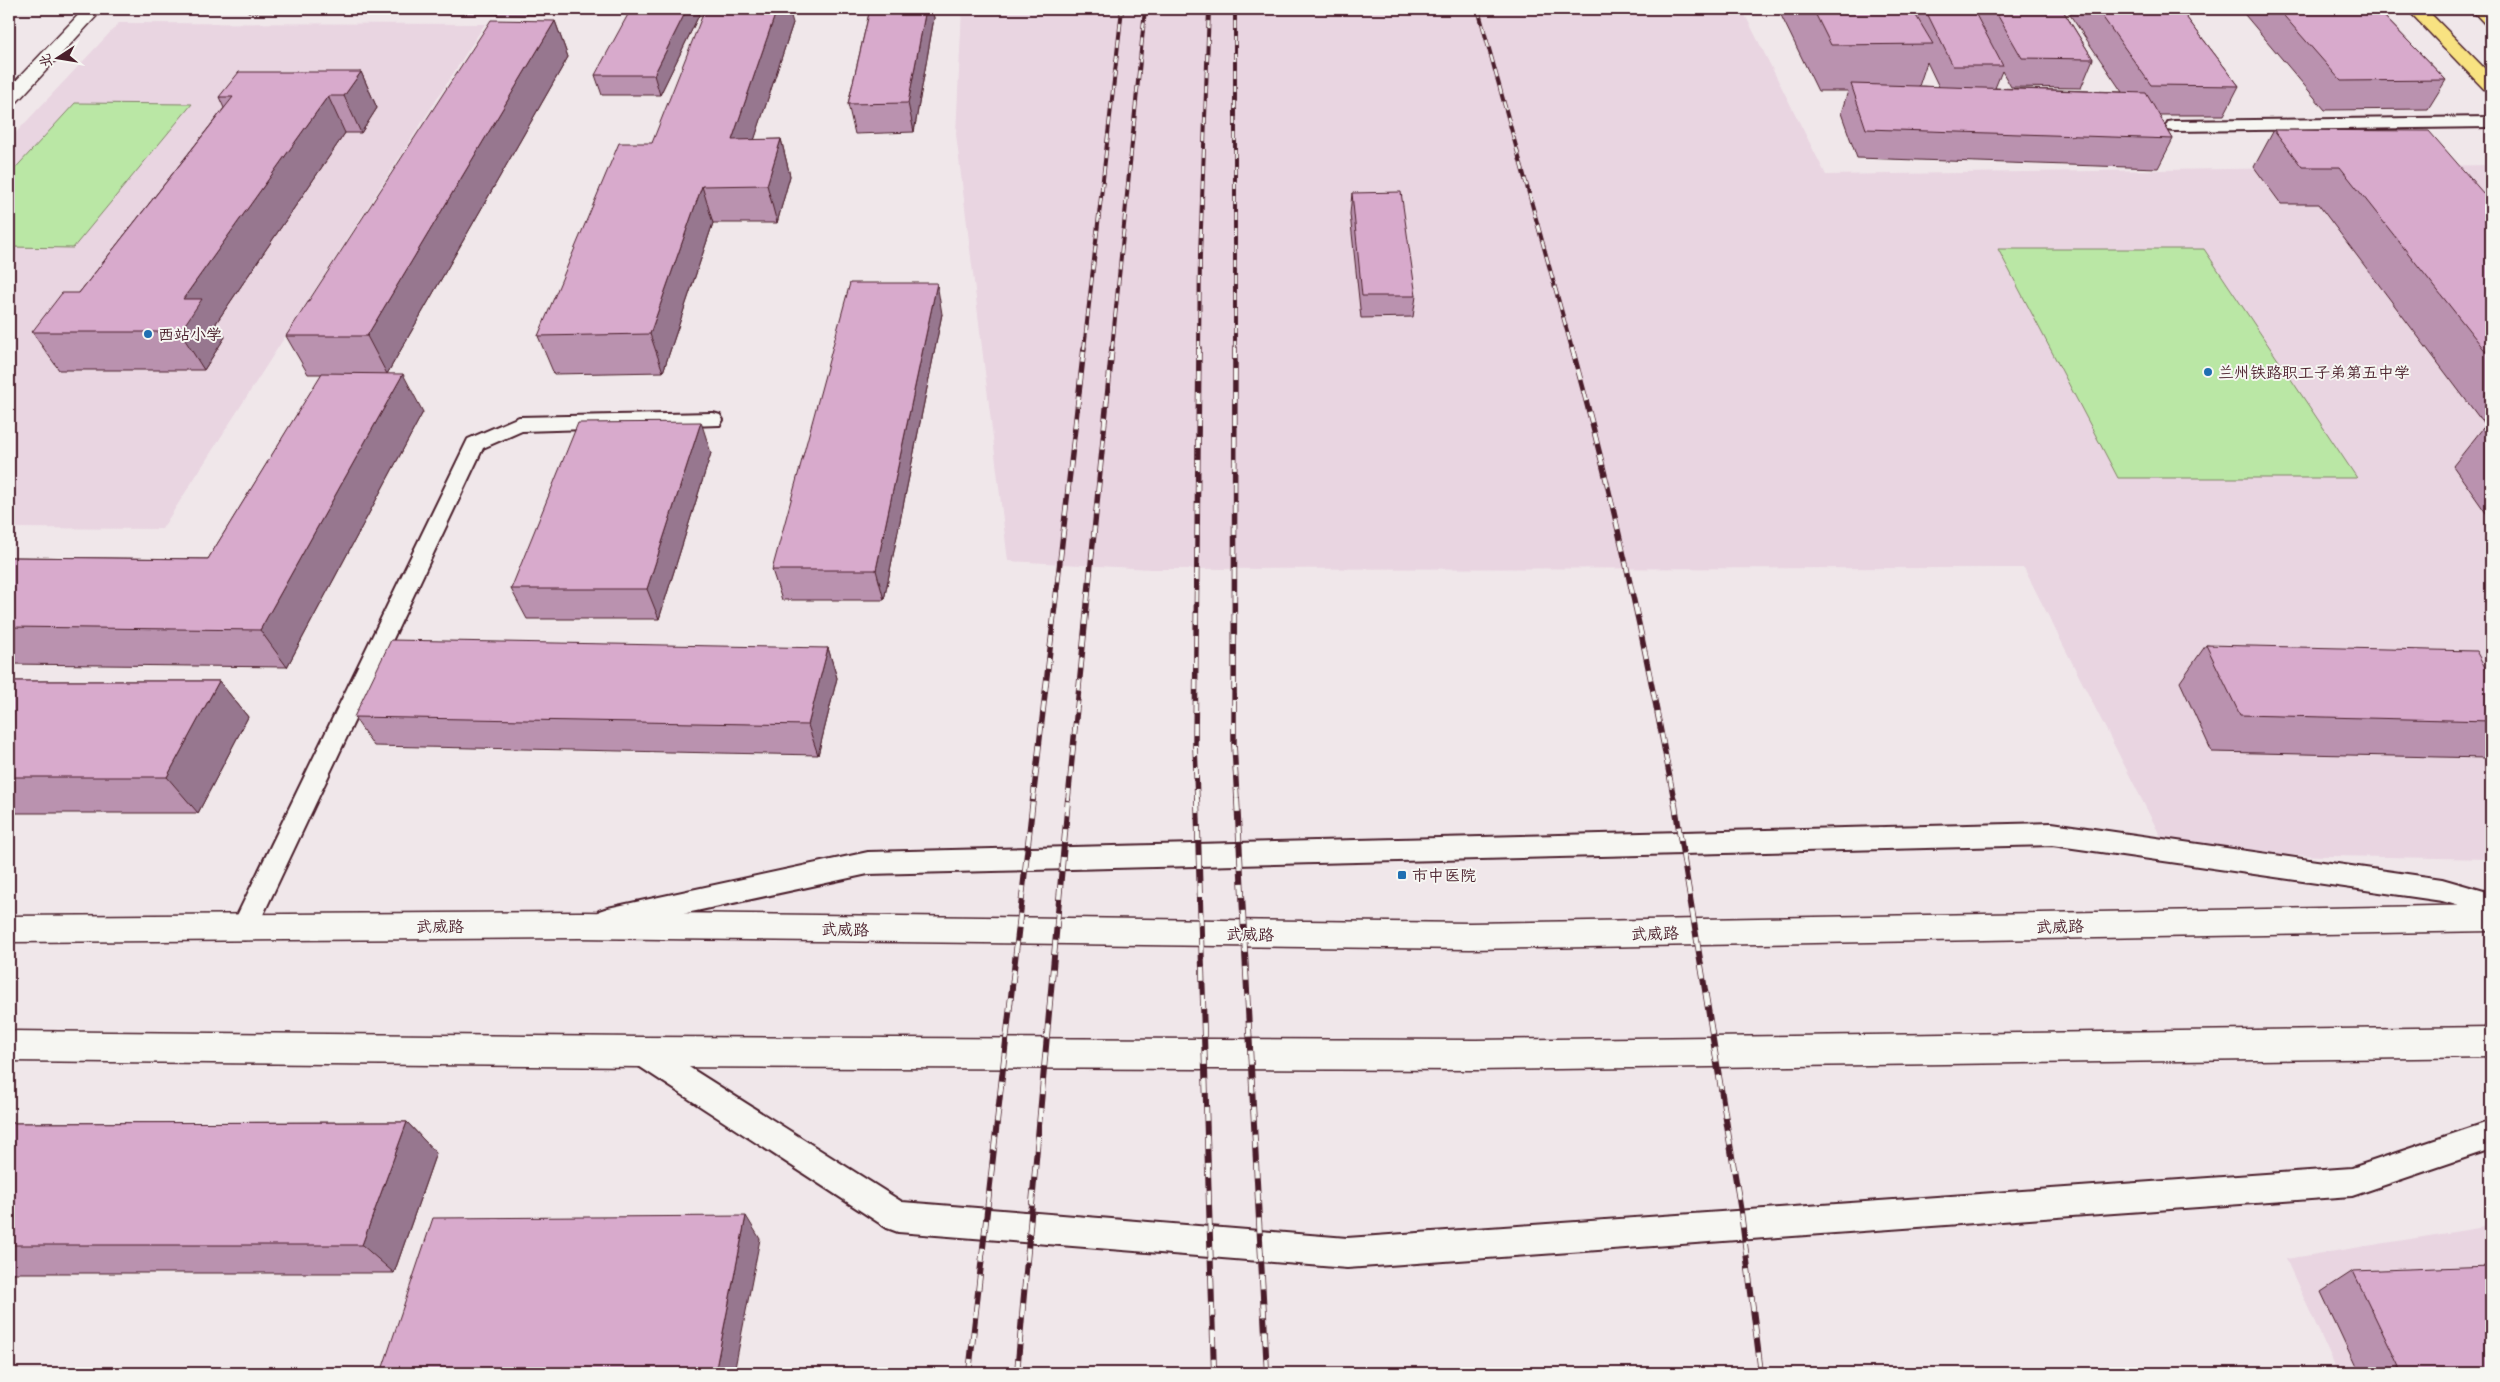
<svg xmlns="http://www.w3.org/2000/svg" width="2500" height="1382" font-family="Mynerve,'LXGW WenKai TC',sans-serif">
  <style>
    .built { fill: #e9d5e1 }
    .green { fill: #bae7a5; stroke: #828368 }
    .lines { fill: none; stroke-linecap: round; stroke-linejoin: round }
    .lane-casing { stroke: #4a1f2b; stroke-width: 4 }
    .street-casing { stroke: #4a1f2b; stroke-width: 3 }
    .secondary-casing { stroke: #4a1f2b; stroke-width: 3 }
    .highway-casing { stroke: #4a1f2b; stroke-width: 3 }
    .lane { fill: #f6f6f2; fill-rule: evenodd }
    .street { fill: #f6f6f2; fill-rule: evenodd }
    .secondary { fill: #f6f6f2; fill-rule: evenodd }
    .highway { fill: #f8e281; fill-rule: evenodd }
    .rail-far2-casing { stroke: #4a1f2b; stroke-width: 4 }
    .rail-far1-casing { stroke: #4a1f2b; stroke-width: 5.5 }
    .rail-casing { stroke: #4a1f2b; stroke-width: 6 }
    .rail-far2 { stroke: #f6f6f2; stroke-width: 2.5; stroke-dasharray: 8; stroke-linecap: butt }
    .rail-far1 { stroke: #f6f6f2; stroke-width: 4; stroke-dasharray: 11; stroke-linecap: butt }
    .rail { stroke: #f6f6f2; stroke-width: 4.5; stroke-dasharray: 14; stroke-linecap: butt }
    .wall { fill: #ba92af; stroke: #4a1f2b; fill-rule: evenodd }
    .shaded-wall { fill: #97778f; stroke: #4a1f2b }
    .building { fill: #d8aacc; stroke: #4a1f2b }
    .poi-dot { fill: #1f6fb2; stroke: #f6f6f2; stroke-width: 2 }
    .labels { text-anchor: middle; stroke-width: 4; stroke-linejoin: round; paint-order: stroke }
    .poi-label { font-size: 16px; fill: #4a1f2b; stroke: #f6f6f2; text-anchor: start }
    .street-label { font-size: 16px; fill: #4a1f2b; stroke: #f6f6f2 }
  </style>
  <rect width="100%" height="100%" fill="#f0e7ea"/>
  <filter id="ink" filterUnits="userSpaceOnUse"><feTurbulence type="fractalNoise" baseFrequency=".02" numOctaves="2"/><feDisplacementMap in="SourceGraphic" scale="10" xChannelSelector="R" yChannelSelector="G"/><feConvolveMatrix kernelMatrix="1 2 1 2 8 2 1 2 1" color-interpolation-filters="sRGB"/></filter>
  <g filter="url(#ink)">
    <g class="built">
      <polygon points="962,9 1742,9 1826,175 2490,165 2491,859 2169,853 2024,568 1151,569 1008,561 956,134"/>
      <polygon points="119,23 485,24 162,529 9,528 9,140"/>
      <polygon points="2491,1226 2491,1373 2338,1373 2286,1259"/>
    </g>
    <g class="green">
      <polygon points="75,103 192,104 73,248 9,247 9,175"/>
      <polygon points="1998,249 2204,249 2357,478 2118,478"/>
    </g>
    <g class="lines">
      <defs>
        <g id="lane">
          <polygon points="2491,117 2491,127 2174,131 2168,130 2166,126 2168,122 2174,121"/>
          <polygon points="713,413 720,415 723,420 720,425 522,431 483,448 253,936 244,940 235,936 231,928 468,439 519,417"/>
          <polygon points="2052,823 2442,879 2491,893 2491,915 2442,901 2052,845 868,874 608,930 599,927 595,919 599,911 608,908 868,852"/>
          <polygon points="641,1039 651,1043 902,1202 1347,1238 2352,1168 2491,1121 2491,1149 2352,1196 1347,1268 898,1232 887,1228 631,1061 627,1052 631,1043"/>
        </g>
        <polygon id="street" points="84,9 103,9 16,103 9,105 9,88"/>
        <g id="secondary">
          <polygon points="2491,905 2491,931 1470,949 580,938 9,942 9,916 580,912 1470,923"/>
          <polygon points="2491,1027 2491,1057 1476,1070 641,1067 9,1061 9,1031 641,1037 1476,1040"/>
        </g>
        <g id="highway">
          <polygon points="2407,9 2426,9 2491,75 2491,91 2484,89"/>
          <polygon points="2471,9 2490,9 2491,25 2485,24"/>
        </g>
      </defs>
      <use href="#lane" class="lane-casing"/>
      <use href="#street" class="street-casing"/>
      <use href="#secondary" class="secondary-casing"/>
      <use href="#highway" class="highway-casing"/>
      <use href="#lane" class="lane"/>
      <use href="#street" class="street"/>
      <use href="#secondary" class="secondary"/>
      <use href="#highway" class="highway"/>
      <defs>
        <g id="rail-far2">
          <polyline points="1478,9 1572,349"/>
          <polyline points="1084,349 1122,9"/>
          <polyline points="1112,349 1145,9"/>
          <polyline points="1199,349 1200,255 1209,9"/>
          <polyline points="1235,349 1235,9"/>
        </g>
        <g id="rail-far1">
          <polyline points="1235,348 1234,744 1237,800"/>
          <path d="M1572,348C1613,497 1646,648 1674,800"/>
          <polyline points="1033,800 1084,348"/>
          <polyline points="1068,800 1112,348"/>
          <polyline points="1197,800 1195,745 1199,348"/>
        </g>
        <g id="rail">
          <polyline points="1197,799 1214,1373"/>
          <polyline points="1237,799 1267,1373"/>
          <polyline points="1674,799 1741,1212 1761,1373"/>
          <polyline points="969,1373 1033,799"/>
          <polyline points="1017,1373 1068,799"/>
        </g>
      </defs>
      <use href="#rail-far2" class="rail-far2-casing"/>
      <use href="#rail-far1" class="rail-far1-casing"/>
      <use href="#rail" class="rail-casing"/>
      <use href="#rail-far2" class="rail-far2"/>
      <use href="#rail-far1" class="rail-far1"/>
      <use href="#rail" class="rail"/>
    </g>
    <g class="wall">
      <polygon points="246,9 548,9 545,15 248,12"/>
      <polygon points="702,9 660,95 602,95 595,75"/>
      <polygon points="870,9 932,9 934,18 914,132 855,134 848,104"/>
      <path d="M1778,9H2062L2093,59L2081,88L2011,87L2002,71L1995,88L2122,92L2066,9H2180L2239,86L2224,115H2159L2173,139L2158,168L1857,158L1841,113L1848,91H1818ZM1927,62L1939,87L1919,86Z"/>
      <polygon points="2240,9 2377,9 2446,80 2428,109 2325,110"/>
      <polygon points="555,21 568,57 387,374 423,412 287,667 9,664 9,557 208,559 322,374 308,374 286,336"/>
      <polygon points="793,23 754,140 781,139 790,176 777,223 713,223 663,372 554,374 538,336 652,143"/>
      <polygon points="361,72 377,108 361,133 345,133 216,323 225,337 204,370 59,370 32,332 79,293 224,108 219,97"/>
      <polygon points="2274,130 2491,202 2491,520 2453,466 2483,428 2487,428 2318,204 2281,204 2254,167"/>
      <polygon points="1352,193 1416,296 1413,317 1361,318 1350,214"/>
      <polygon points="942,314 884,600 782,600 772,570"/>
      <polygon points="711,453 659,619 527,619 511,589"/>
      <polygon points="2206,645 2491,678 2491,769 2485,758 2212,752 2180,682"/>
      <polygon points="828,648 837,678 818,755 374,746 354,717"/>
      <polygon points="9,681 219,681 248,717 198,813 9,813"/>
      <polygon points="407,1122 436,1153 394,1273 9,1273 9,1123"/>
      <polygon points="2353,1271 2491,1373 2359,1373 2321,1292"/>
    </g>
    <g class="shaded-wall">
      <polygon points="543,9 548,9 545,15"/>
      <polygon points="687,9 702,9 660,95 654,75"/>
      <polygon points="777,9 789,9 793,23 742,177 732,140"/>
      <polygon points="926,9 932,9 934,18 914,132 908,103"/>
      <polygon points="555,21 568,57 387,374 367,336"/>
      <polygon points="361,72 377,108 361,133 344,96"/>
      <polygon points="328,96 345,133 216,323 225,337 204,370 180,332 183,299"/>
      <polygon points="781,139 790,176 777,223 767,185"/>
      <polygon points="702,186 713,223 663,372 650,334"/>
      <polygon points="937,283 942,314 884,600 876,570"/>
      <polygon points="403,374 423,412 287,667 260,630"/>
      <polygon points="701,422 711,453 659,619 647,589"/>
      <polygon points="828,648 837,678 818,755 808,725"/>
      <polygon points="219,681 248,717 198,813 167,777"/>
      <polygon points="407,1122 436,1153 394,1273 362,1245"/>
      <polygon points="746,1216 760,1239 734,1373 715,1373"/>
    </g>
    <g class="building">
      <polygon points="631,9 687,9 654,75 595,75"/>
      <polygon points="705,9 777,9 732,140 781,139 767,185 702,186 650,334 538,336 619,143 652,143"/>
      <polygon points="870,9 926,9 908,103 848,104"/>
      <polygon points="1813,9 1912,9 1933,44 1831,45"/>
      <polygon points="1925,9 1973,9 2003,66 1953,66"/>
      <polygon points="1994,9 2062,9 2093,59 2022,58"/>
      <polygon points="2097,9 2180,9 2239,86 2151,85"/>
      <polygon points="2278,9 2377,9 2446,80 2341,81"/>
      <polygon points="491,20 555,21 367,336 286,336"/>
      <polygon points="239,72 361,72 344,96 328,96 183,299 202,299 180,332 32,332 62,293 79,293 233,97 219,97"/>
      <polygon points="1851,84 2146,93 2173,139 1866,129"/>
      <polygon points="2274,130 2429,131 2491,202 2491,358 2340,167 2302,167"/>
      <polygon points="1401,192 1416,296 1362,296 1352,193"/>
      <polygon points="850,283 937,283 876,570 772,570"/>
      <polygon points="322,373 403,374 260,630 9,627 9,557 208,559"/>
      <polygon points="701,422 647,589 511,589 578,423"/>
      <polygon points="2483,428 2491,429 2491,440"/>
      <polygon points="391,640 828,648 808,725 354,717"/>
      <polygon points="2206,645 2476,651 2491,678 2491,721 2240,715"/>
      <polygon points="9,681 219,681 167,777 9,777"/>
      <polygon points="407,1122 362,1245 9,1245 9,1123"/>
      <polygon points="746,1216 715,1373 381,1373 433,1218"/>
      <polygon points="2491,1266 2491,1373 2402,1373 2353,1271"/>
    </g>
  </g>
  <g class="poi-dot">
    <circle cx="148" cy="334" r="5"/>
    <circle cx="2208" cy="372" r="5"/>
    <rect x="1397" y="870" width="10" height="10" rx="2.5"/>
  </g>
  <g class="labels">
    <g class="poi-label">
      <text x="158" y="340">西站小学</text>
      <text x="2218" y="378">兰州铁路职工子弟第五中学</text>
      <text x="1412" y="881">市中医院</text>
    </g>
    <g class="street-label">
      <text x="440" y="932">武威路</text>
      <text transform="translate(2060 926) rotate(-1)" y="6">武威路</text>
      <text transform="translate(845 929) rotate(1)" y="6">武威路</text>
      <text transform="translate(1655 933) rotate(-1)" y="6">武威路</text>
      <text transform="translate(1250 934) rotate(1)" y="6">武威路</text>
    </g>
  </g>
  <rect width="2500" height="1382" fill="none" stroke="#f6f6f2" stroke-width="30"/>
  <rect x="15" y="15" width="2470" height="1352" fill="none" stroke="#4a1f2b" stroke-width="2" filter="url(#ink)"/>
  <g transform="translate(58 58) rotate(258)" stroke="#f6f6f2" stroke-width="4" paint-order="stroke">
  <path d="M0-4L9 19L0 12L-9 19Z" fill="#4a1f2b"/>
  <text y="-8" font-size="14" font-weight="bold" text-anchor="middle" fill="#4a1f2b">北</text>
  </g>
</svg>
